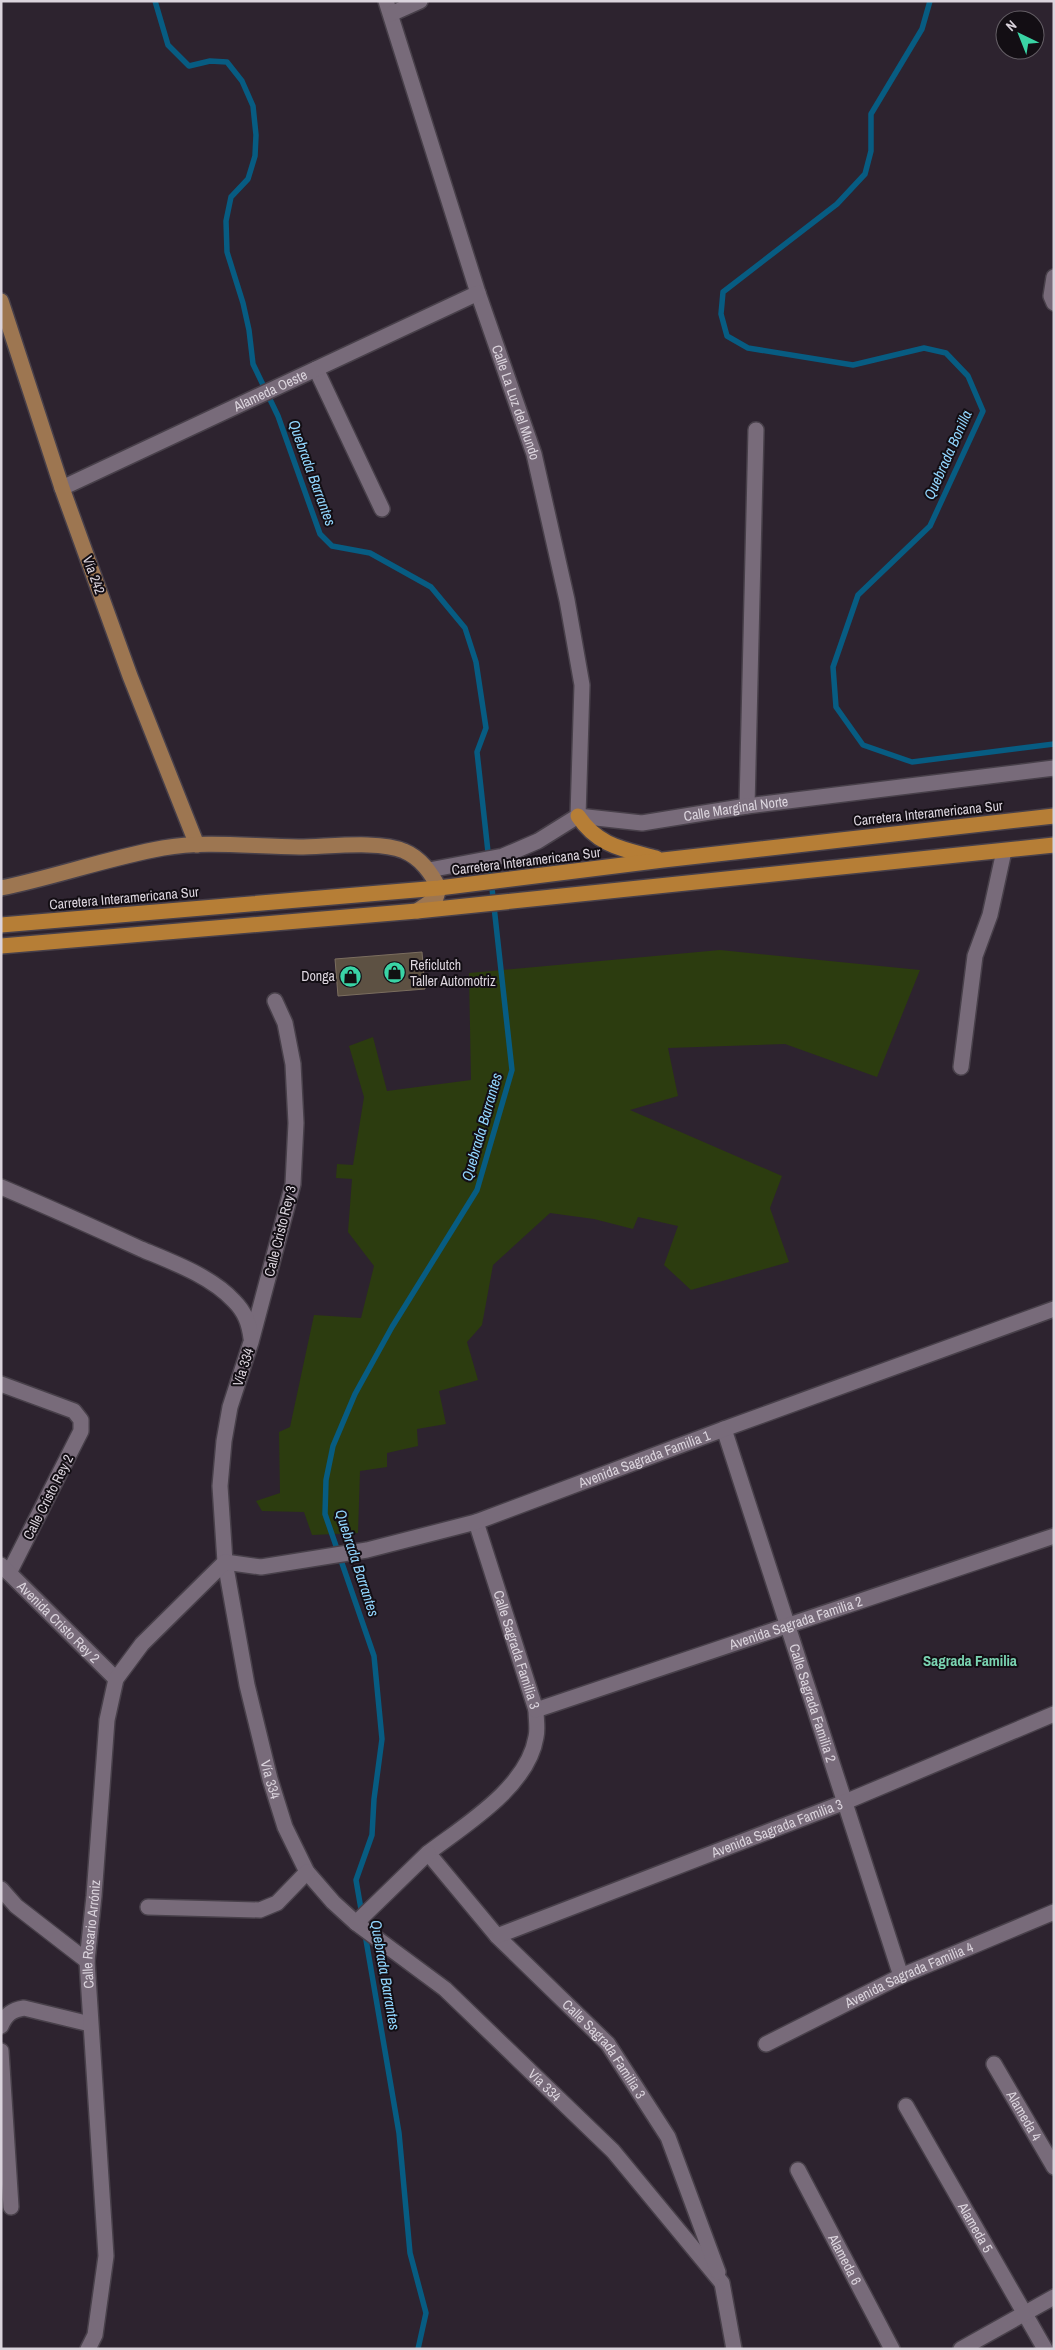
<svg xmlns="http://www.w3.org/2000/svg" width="1055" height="2350" font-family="'Archivo Narrow',sans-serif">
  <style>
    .green { fill: #2c3c0f }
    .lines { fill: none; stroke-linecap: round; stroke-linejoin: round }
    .stream { stroke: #075c82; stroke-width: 5.5 }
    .building { fill: #5d5143; stroke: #7b6e5f }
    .minor-casing { stroke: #48404a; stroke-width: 18 }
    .major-casing { stroke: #48404a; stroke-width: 18 }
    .highway-casing { stroke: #48404a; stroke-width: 18 }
    .minor { stroke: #786b7a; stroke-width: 15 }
    .major { stroke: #9d7651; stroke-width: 15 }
    .highway { stroke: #b67e36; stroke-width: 15 }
    .labels { text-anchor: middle; stroke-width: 4; stroke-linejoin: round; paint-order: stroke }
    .street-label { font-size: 14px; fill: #dbd4dd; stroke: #130e14 }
    .poi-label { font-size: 14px; fill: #dbd4dd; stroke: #130e14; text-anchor: start }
    .water-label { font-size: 15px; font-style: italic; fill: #91d5fd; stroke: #130e14 }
    .neighbourhood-label { font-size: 15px; font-weight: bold; fill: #7ad3b1; stroke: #130e14 }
  </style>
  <rect width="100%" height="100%" fill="#2d232f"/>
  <polygon class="green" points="720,950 920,970 877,1077 785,1044 668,1048 678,1096 630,1110 782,1176 770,1208 789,1262 691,1290 664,1265 678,1226 638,1217 633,1229 594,1219 550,1213 493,1265 482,1325 467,1342 478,1380 439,1391 446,1424 417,1429 418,1446 387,1453 387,1467 360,1471 358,1533 312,1535 304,1512 262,1511 256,1501 280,1493 279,1432 290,1427 314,1315 361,1318 374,1266 348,1232 352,1179 336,1178 337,1164 353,1165 364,1097 349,1046 373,1037 387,1091 471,1080 469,973"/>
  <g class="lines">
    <g class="stream">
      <polyline points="155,1 168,45 189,66 210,61 227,62 242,81 253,106 256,135 255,156 248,179 231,197 226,221 227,252 243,303 249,330 253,364 278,416 320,534 332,546 370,553 431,587 465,628 476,662 486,728 477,752 512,1070 477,1190 392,1327 355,1394 333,1446 326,1480 325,1514 374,1656 382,1739 374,1799 372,1835 356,1880 362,1915"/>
      <polyline points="930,1 922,29 871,114 871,151 865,174 837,204 723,292 721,314 727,336 748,348 853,365 924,348 946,353 968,376 983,411 930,526 858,595 833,667 836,707 863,745 912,762 1054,744"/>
      <polyline points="365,1934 399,2133 410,2253 426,2313 418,2349"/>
    </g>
  </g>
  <polygon class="building" points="422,952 425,989 338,996 335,959"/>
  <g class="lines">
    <defs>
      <g id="minor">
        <path id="s1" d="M386,1L478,293L534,454L567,600L582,685L578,816"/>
        <polyline points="391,14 420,1"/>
        <polyline points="1054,277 1051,296 1054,303"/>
        <polyline points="316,369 382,509"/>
        <path id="s2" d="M62,488L478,293"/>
        <polyline points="747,806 756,430"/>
        <path id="s3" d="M429,870L503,856L538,841L578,816L642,823L747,806L1054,768"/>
        <path id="s4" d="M275,1001L285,1023L293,1064L296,1123L293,1184L251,1342L230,1407L224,1441L220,1486L225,1562L247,1685L270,1779L285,1827L307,1872L333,1902L356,1923L445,1989L613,2151L722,2283L734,2349"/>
        <polyline points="961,1067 975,956 990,915 1004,851"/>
        <path d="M1,1187C48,1207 95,1228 141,1249C172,1262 211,1276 234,1301C245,1312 249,1323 251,1338"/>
        <polyline points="1,1384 74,1411 81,1420 81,1431 9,1573"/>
        <path id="s5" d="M724,1429L901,1976"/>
        <path id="s6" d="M476,1522L536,1710C536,1719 538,1729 536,1737C528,1787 465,1825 428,1853L497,1936L608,2044L668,2137L718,2272"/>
        <path id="s7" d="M1,1565L116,1679"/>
        <path id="s8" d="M536,1710L1054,1536"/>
        <polyline points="1,1889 16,1906 87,1961"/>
        <polyline points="148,1907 260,1910 277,1903 307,1872"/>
        <polyline points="356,1923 428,1853"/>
        <path id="s9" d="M497,1936L845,1802L1054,1714"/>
        <path d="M1,2026C6,2014 12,2010 24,2008L90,2024"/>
        <path id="s10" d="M766,2044L901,1976L1054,1912"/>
        <polyline points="1,2051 11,2207"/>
        <path id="s11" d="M994,2064L1054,2167"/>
        <path id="s12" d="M906,2106L1045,2349"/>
        <path id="s13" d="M798,2170L892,2349"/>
        <path id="s14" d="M88,2349L95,2335L106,2256L87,1961L94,1896L107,1720L116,1679L142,1644L225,1562L261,1567L367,1550L476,1522L724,1429L1054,1309"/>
        <polyline points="961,2349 1054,2297"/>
      </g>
      <g id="major">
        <polyline points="1,301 62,488 130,676 197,845"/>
        <path d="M1,888C55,877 108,858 163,848C207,840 254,847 299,847C327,847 379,840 404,851C421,858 431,873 439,888L436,898L417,911"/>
      </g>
      <g id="highway">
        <path d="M578,816C598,846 623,849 656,858"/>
        <polyline points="1,925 439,888 663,860 1054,816"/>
        <polyline points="1,946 417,911 1054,845"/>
      </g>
    </defs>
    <use href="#minor" class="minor-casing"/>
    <use href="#major" class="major-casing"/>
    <use href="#highway" class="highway-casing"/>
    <use href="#minor" class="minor"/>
    <use href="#major" class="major"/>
    <use href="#highway" class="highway"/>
  </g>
  <defs>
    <symbol id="shop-disc" viewBox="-11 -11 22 22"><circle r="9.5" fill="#3ad4a5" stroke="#130e14"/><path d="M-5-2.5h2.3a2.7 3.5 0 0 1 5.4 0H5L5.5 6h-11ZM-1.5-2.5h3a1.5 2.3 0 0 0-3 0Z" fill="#111"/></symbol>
  </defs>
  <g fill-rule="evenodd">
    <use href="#shop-disc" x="382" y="960" width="25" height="25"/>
    <use href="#shop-disc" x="338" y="964" width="25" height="25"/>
  </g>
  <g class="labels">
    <g class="street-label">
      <text dy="5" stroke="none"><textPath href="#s2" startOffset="230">Alameda Oeste</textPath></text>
      <text dy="5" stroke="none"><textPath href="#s1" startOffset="422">Calle La Luz del Mundo</textPath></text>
      <text transform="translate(94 575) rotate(70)" y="5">Vía 242</text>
      <text dy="5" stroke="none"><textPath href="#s3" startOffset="320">Calle Marginal Norte</textPath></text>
      <text transform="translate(928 813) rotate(-6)" y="5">Carretera Interamericana Sur</text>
      <text transform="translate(526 861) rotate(-7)" y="5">Carretera Interamericana Sur</text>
      <text transform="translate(124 898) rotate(-5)" y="5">Carretera Interamericana Sur</text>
      <text transform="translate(280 1231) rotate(-76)" y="5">Calle Cristo Rey 3</text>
      <text transform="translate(243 1367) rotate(-72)" y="5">Vía 334</text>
      <text dy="5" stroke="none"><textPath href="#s14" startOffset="1271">Avenida Sagrada Familia 1</textPath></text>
      <text transform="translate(48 1497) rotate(-63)" y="5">Calle Cristo Rey 2</text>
      <text dy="5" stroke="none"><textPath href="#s7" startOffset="81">Avenida Cristo Rey 2</textPath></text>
      <text dy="5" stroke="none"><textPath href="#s8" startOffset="274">Avenida Sagrada Familia 2</textPath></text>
      <text dy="5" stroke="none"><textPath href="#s6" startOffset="134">Calle Sagrada Familia 3</textPath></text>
      <text dy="5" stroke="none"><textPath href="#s5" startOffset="288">Calle Sagrada Familia 2</textPath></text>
      <text dy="5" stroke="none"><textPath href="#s4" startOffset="796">Vía 334</textPath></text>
      <text dy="5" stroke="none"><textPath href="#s9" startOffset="300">Avenida Sagrada Familia 3</textPath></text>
      <text dy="5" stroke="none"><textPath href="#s14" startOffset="418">Calle Rosario Arróniz</textPath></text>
      <text dy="5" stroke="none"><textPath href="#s10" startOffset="159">Avenida Sagrada Familia 4</textPath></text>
      <text dy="5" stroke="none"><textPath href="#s6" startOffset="651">Calle Sagrada Familia 3</textPath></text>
      <text dy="5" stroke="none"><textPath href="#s4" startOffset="1216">Vía 334</textPath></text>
      <text dy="5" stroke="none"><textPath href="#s11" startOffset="60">Alameda 4</textPath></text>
      <text dy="5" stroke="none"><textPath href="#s12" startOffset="140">Alameda 5</textPath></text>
      <text dy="5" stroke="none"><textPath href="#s13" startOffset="101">Alameda 6</textPath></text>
    </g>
    <g class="poi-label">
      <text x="410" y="970">Reficlutch<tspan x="410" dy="16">Taller Automotriz</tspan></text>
      <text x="335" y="981" text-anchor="end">Donga</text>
    </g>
    <g class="water-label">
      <text transform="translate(948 455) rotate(-66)" y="5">Quebrada Bonilla</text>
      <text transform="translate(312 473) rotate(70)" y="5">Quebrada Barrantes</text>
      <text transform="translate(482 1127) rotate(-74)" y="5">Quebrada Barrantes</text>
      <text transform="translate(357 1563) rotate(72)" y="5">Quebrada Barrantes</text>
      <text transform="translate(385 1975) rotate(80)" y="5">Quebrada Barrantes</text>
    </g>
    <g class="neighbourhood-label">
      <text x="970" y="1666">Sagrada Familia</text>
    </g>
  </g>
  <rect width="1055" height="2350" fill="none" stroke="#dbd4dd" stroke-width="5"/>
  <g transform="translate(1020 35) rotate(317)"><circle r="24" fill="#130e14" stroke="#635d64"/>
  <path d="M0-4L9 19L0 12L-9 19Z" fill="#3ad4a5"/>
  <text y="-8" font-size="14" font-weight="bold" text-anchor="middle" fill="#dbd4dd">N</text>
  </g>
</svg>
